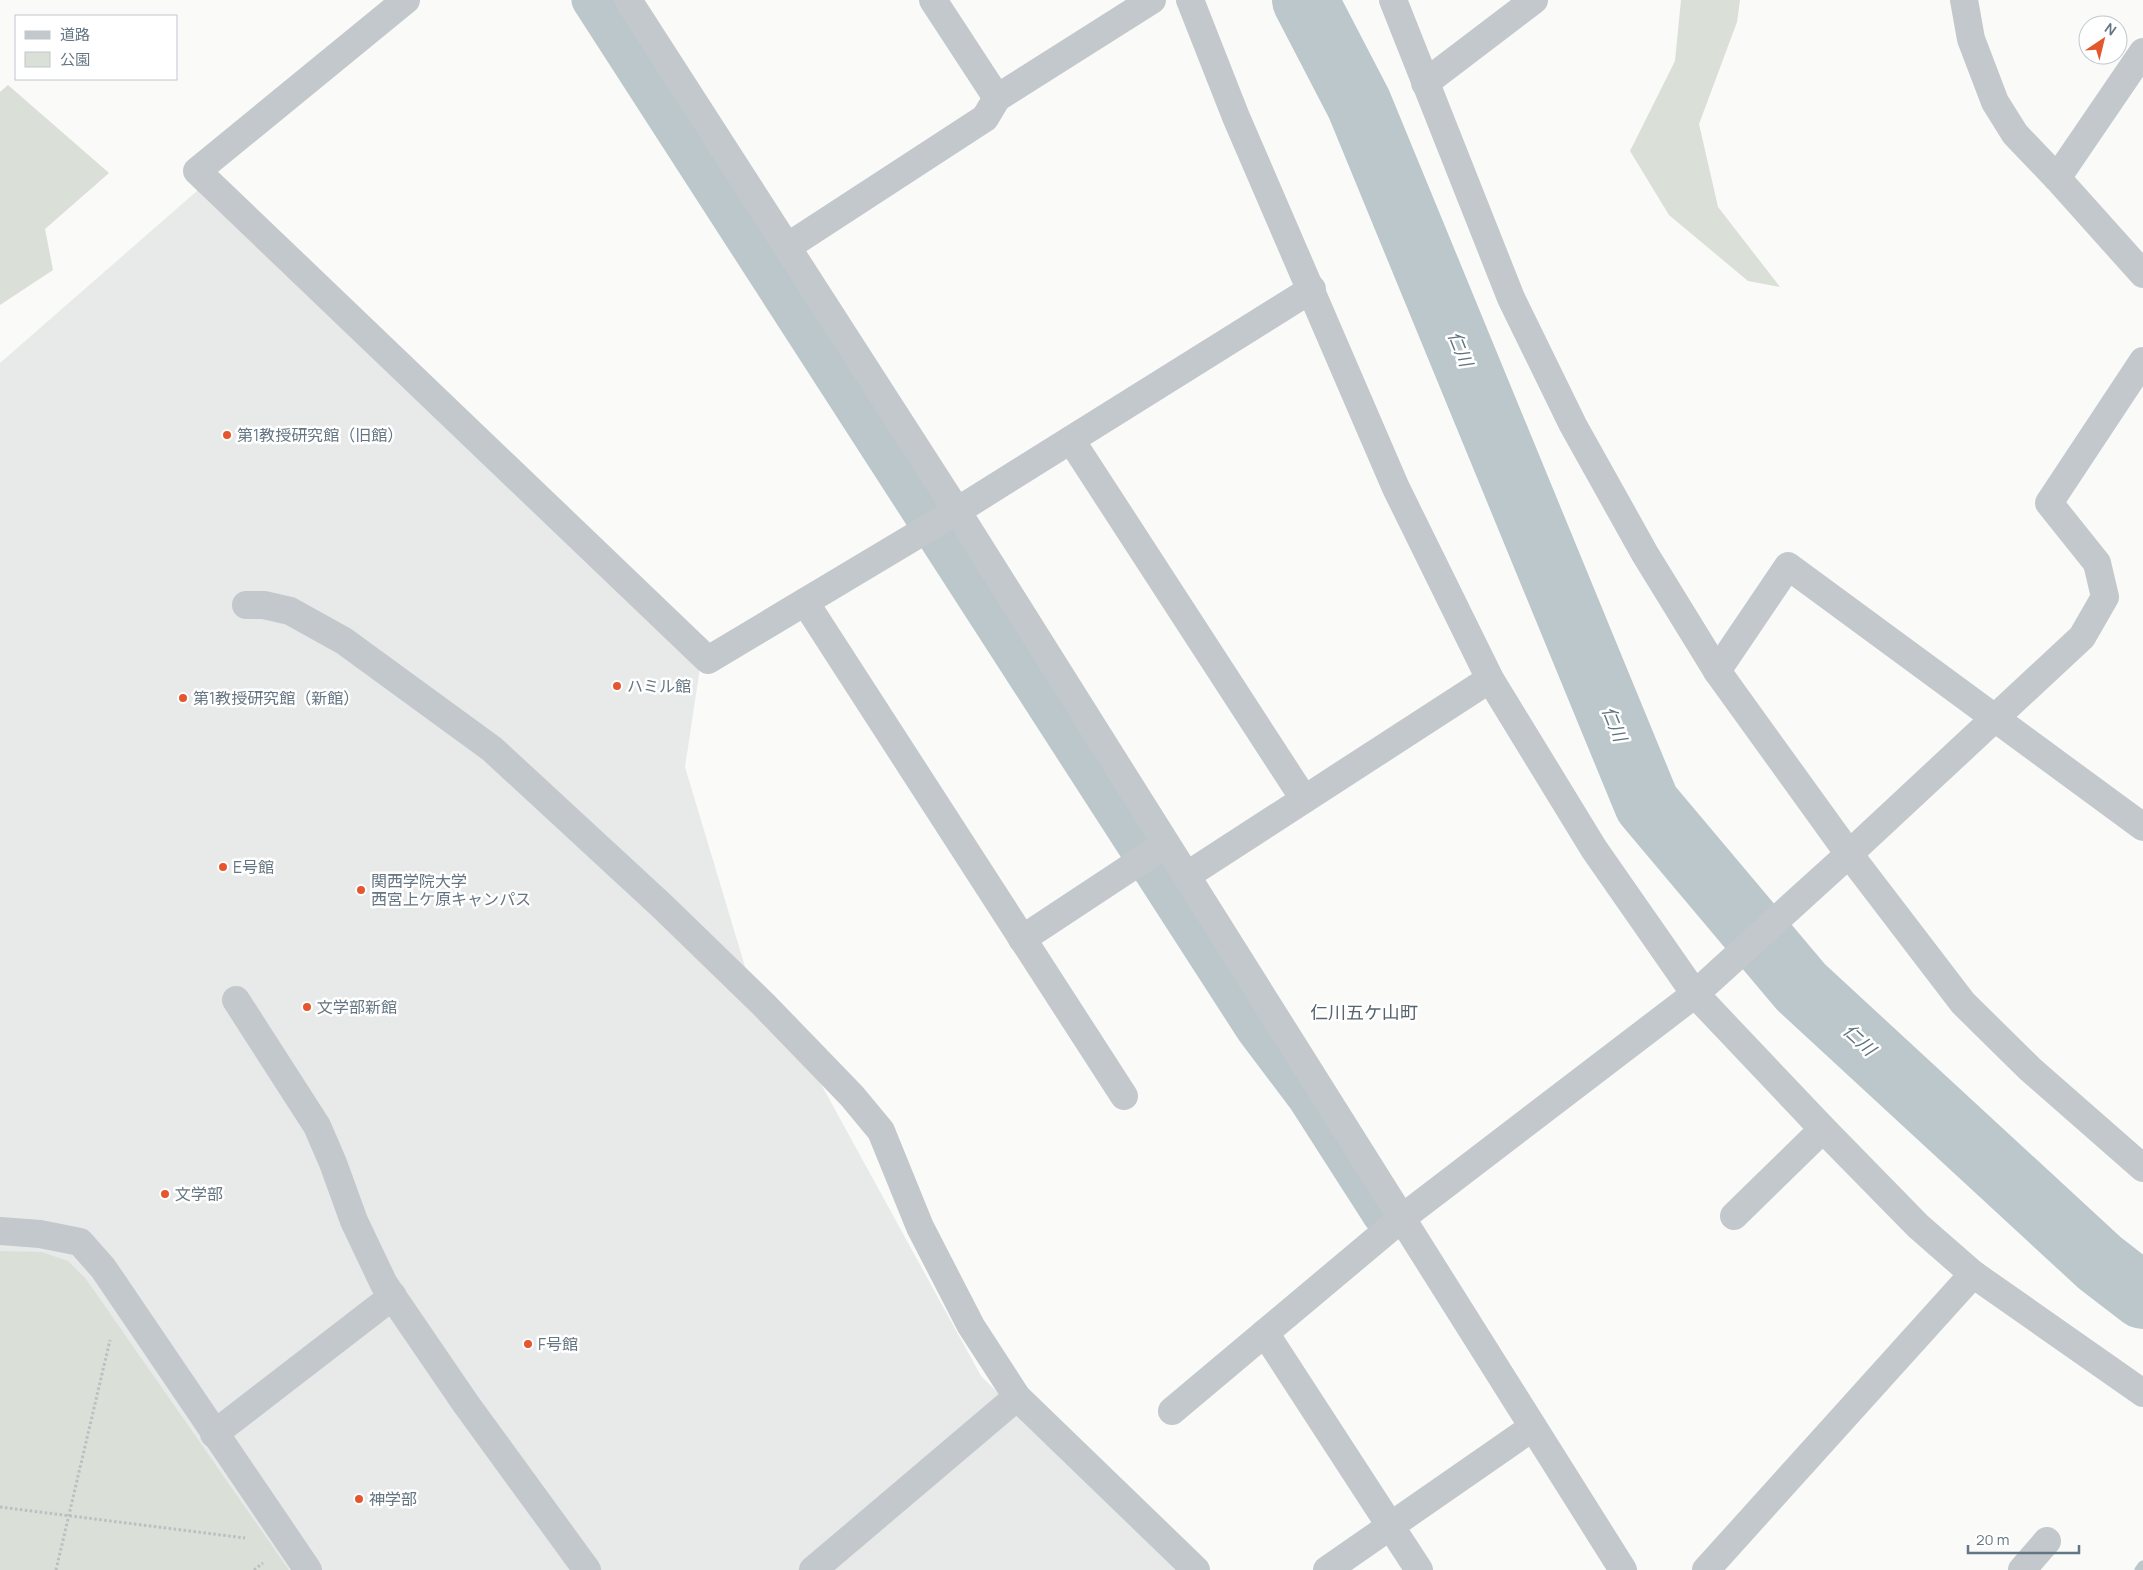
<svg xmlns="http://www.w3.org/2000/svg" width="2143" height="1570" font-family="Manrope,'Noto Sans JP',sans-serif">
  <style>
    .built { fill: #e8e9e9 }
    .green { fill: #dadfd7 }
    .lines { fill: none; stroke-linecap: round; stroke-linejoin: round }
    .stream { stroke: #bbc7cb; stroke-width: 11 }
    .canal { stroke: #bbc7cb; stroke-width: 39 }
    .river { stroke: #bbc7cb; stroke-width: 66 }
    .path { stroke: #bbbfc2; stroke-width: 3; stroke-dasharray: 2.5 2.5; stroke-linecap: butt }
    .minor { stroke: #c3c8cc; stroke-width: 28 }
    .poi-dot { fill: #e4572e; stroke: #fff; stroke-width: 2 }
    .labels { text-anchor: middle; stroke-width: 5; stroke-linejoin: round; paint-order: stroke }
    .poi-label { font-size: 16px; fill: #657683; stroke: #fff; text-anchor: start }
    .water-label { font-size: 18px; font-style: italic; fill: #60757c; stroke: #fff }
    .neighbourhood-label { font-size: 18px; fill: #57646e; stroke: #fff }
  </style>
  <rect width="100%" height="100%" fill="#fafaf8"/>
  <polygon class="built" points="198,190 700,668 685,767 759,1013 821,1084 981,1376 1177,1570 0,1570 0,363"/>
  <g class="green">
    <polygon points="1681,0 1740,0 1737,22 1699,124 1718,207 1780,287 1748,281 1669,215 1630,151 1675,61"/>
    <polygon points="8,85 109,173 45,229 53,270 0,305 0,92"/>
    <polygon points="0,1251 42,1252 68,1261 86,1279 289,1570 0,1570"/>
  </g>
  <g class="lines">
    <polyline class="stream" points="2140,1570 2143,1566"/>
    <polyline class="canal" points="591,0 1255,1029 1307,1098 1382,1215"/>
    <polyline class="river" points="1305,0 1359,104 1647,804 1801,987 2100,1263 2143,1296"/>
    <g class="path">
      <polyline points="0,1507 245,1538"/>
      <polyline points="56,1570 110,1340"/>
      <polyline points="254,1570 263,1563"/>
    </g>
    <g class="minor">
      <polyline points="406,0 197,171 708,660 957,511 1312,289"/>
      <polyline points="628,0 957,511 1623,1570"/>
      <polyline points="933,0 997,98 1152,0"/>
      <polyline points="1190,0 1236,117 1396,488 1490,679 1594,849 1695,994 1823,1129 1918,1226 1973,1274 2143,1393"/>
      <polyline points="1393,0 1511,298 1573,425 1645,554 1717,671 1849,854 1963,1003 2030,1069 2143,1168"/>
      <polyline points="1964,0 1971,39 1995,102 2015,134 2057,178 2143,274"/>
      <polyline points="1425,83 1534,0"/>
      <polyline points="2057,178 2143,52"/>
      <polyline points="787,247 985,118 997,98"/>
      <polyline points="1071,440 1304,799"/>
      <polyline points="805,602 1124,1096"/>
      <polyline points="246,605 264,605 290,611 344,641 492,749 662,906 764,1005 852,1096 881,1131 920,1227 971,1326 1017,1397 1196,1570"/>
      <polyline points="1717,671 1788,566 2143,827"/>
      <polyline points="1186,876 1490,679"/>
      <polyline points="1022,939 1166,844"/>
      <polyline points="236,1000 317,1126 333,1163 354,1221 384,1284 466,1404 587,1570"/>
      <polyline points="1734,1216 1823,1129"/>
      <polyline points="0,1231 40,1234 80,1242 103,1268 308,1570"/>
      <polyline points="1265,1333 1419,1570"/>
      <polyline points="1172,1411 1402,1218 1695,994 1849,854 2082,637 2105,597 2097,563 2049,503 2143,361"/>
      <polyline points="214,1434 393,1296"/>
      <polyline points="813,1570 1017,1397"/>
      <polyline points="1327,1570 1533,1427"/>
      <polyline points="1706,1570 1973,1274"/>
      <polyline points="2022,1570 2047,1541"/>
    </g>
  </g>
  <g class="poi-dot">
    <circle cx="227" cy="435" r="5"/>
    <circle cx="617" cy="686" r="5"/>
    <circle cx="183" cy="698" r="5"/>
    <circle cx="223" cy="867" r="5"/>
    <circle cx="361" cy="890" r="5"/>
    <circle cx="307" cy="1007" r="5"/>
    <circle cx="165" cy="1194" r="5"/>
    <circle cx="528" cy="1344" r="5"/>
    <circle cx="359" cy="1499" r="5"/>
  </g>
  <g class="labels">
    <g class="poi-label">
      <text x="237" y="441">第1教授研究館（旧館）</text>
      <text x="627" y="692">ハミル館</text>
      <text x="193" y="704">第1教授研究館（新館）</text>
      <text x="233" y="873">E号館</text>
      <text x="371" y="887">関西学院大学<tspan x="371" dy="18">西宮上ケ原キャンパス</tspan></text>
      <text x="317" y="1013">文学部新館</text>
      <text x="175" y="1200">文学部</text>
      <text x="538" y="1350">F号館</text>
      <text x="369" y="1505">神学部</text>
    </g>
    <g class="water-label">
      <text transform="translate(1460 349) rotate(68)" y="6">仁川</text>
      <text transform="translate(1614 724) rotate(68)" y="6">仁川</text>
      <text transform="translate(1859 1040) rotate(43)" y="6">仁川</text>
    </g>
    <g class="neighbourhood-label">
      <text x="1364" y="1019">仁川五ケ山町</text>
    </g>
  </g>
  <rect x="15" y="15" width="162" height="65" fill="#ffffff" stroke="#c1c8cd"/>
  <rect x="25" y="31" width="25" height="8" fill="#c3c8cc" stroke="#c1c8cd"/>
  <text x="60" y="40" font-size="15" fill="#657683">道路</text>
  <rect x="25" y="52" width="25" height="15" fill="#dadfd7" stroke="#c1c8cd"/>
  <text x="60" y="65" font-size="15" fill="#657683">公園</text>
  <g transform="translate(2103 40) rotate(35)"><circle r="24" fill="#ffffff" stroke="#c1c8cd"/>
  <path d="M0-4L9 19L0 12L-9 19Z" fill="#e4572e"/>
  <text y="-8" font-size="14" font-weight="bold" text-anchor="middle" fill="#657683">N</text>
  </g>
  <path d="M1968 1545v8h111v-8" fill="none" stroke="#657683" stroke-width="2.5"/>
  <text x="1976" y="1545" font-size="15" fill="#657683" stroke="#ffffff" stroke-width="4" paint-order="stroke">20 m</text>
</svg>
